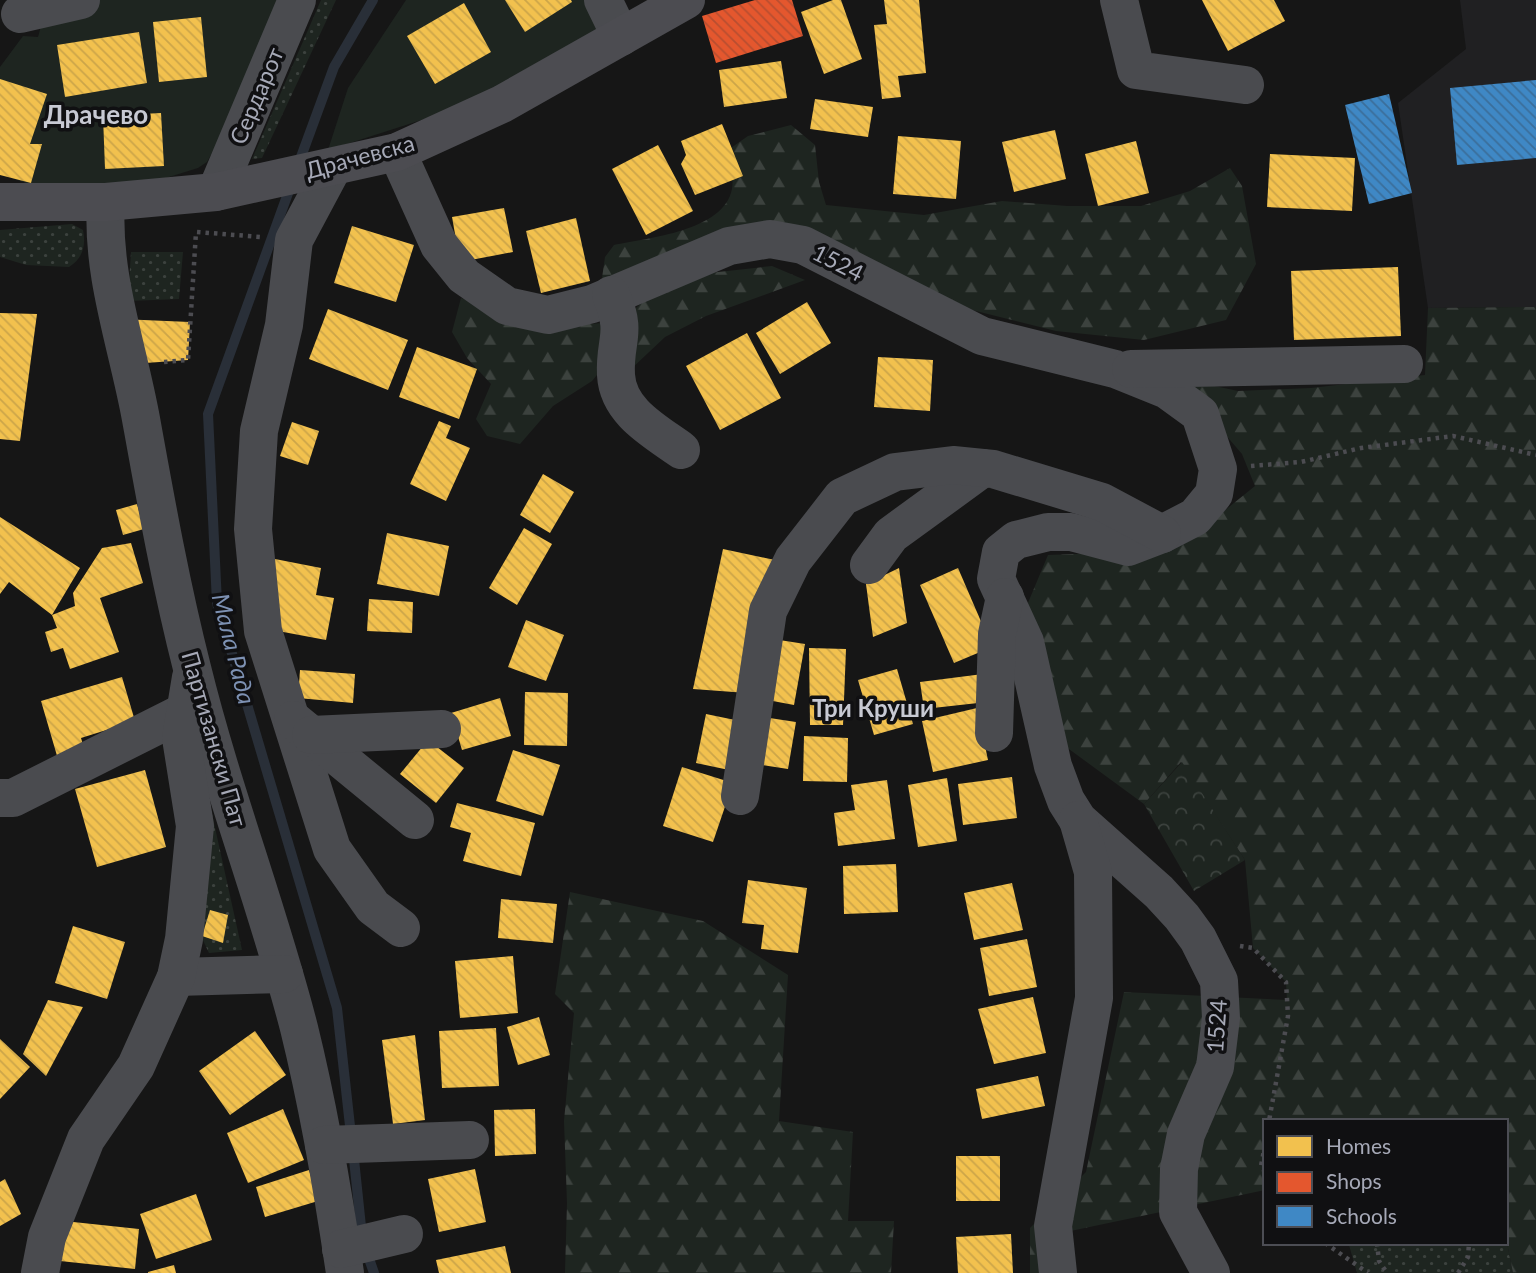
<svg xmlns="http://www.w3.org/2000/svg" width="1536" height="1273" font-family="Lato,sans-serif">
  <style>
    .built { fill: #202022 }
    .grass { fill: url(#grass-dots) }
    .forest { fill: url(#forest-firs) }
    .park { fill: url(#park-crowns) }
    .garden { fill: #1e2520 }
    .homes { fill: url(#homes-back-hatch) }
    .shops { fill: url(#shops-back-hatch) }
    .schools { fill: url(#schools-back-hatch) }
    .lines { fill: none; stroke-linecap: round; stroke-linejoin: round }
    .stream { stroke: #292f38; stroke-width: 10 }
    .path { stroke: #4c4c51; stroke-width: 4.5; stroke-dasharray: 3.5 5; stroke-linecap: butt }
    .minor { stroke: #4a4b4f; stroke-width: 38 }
    .major { stroke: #4c4c51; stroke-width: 38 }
    .labels { text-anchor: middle; stroke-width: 7; stroke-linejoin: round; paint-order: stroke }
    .street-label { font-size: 23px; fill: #a6a9b7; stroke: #101012 }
    .water-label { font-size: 24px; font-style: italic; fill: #7d91b3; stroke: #101012 }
    .neighbourhood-label { font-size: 24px; font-weight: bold; fill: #c7c9d3; stroke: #101012 }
    .quarter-label { font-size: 26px; font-weight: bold; fill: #c7c9d3; stroke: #101012 }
  </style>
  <defs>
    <pattern id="grass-dots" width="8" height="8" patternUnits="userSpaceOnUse" patternTransform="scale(1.75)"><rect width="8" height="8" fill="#1e2520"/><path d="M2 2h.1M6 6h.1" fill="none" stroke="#3c423e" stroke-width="1.8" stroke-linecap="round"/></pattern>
    <pattern id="forest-firs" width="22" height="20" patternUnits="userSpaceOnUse" patternTransform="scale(1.75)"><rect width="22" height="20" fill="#1e2520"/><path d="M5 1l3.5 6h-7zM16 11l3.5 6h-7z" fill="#3c423e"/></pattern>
    <pattern id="park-crowns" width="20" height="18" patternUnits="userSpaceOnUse" patternTransform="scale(1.75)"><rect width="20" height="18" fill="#1e2520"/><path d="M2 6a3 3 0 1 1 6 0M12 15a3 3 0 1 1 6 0" fill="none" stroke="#3c423e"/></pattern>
    <pattern id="homes-back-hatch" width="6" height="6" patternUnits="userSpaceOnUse" patternTransform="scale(1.75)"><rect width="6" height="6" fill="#f2c14e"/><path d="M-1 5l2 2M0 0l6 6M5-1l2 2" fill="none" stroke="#cca549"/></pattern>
    <pattern id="shops-back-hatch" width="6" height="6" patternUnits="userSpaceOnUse" patternTransform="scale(1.75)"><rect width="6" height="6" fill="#e4572e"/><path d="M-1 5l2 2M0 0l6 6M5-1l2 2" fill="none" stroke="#b84e30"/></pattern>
    <pattern id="schools-back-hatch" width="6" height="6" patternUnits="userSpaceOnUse" patternTransform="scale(1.75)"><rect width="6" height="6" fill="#3f88c5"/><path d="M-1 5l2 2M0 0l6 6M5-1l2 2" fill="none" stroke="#3b6e9a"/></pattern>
  </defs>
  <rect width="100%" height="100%" fill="#161616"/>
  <polygon class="built" points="1460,0 1536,0 1536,307 1428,308 1398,103 1466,49"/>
  <g class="grass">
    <polygon points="321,0 336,0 262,158 252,159"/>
    <path d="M72,224L83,230C86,246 83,258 69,267L26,265L0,257V230Z"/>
    <polygon points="131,252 183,252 179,299 128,301"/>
    <polygon points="191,719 242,950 209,953 201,936"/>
    <polygon points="1506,1238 1513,1273 1357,1273 1349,1245 1506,1243"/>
  </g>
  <g class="forest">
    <path d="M791,125L815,145L819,182L826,205L924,215L1002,201L1067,206H1141L1190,191L1230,168L1242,186L1256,264L1226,320L1144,340L1056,331L940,302L808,237L612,280L602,278L605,257L614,245C648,238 724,231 732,189C734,177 730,162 728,150L748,136Z"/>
    <polygon points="772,266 805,280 706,316 665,337 631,369 628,315 657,289 709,273"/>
    <path d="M461,298C513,319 561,330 616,321L614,354L592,381L553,406L520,444L487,436L476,419L491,384L467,358L452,332Z"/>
    <polygon points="1536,307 1536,1273 1513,1273 1506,1238 1506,1121 1265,1121 1265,1190 1061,1233 1077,1273 1030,1273 1030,1228 1086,1172 1124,992 1287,1000 1286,982 1253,948 1245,860 1181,762 1144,804 1058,741 1025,610 1048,555 1156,551 1208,524 1255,486 1242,454 1177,378 1238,391 1311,388 1425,375 1428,308"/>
    <polygon points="570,892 703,921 788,975 779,1121 853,1132 848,1221 894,1221 891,1273 565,1273 567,1203 564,1121 574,1013 555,994"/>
  </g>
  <polygon class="park" points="1182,762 1245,860 1194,891 1144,804"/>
  <g class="garden">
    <polygon points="48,0 281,0 235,112 207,162 198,168 153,182 35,186 0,174 0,67 23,36 38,37"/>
    <polygon points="406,0 605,0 615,25 518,77 431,117 328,150 348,88"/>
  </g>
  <g class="homes">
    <polygon points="505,0 571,0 572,2 525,32"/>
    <polygon points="833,0 841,0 862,59 824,74 801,12"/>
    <polygon points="884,0 919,0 926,73 898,76 901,97 882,99 874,25 887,24"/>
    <polygon points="1202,0 1274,0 1285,21 1228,51"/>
    <polygon points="464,3 491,52 435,84 407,36"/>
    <polygon points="201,17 207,77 159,82 153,22"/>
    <polygon points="139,32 147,83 65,97 57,45"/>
    <polygon points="781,61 787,98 724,107 719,70"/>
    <polygon points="0,79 47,94 30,144 42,144 31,183 0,175"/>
    <polygon points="815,99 873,107 868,137 810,129"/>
    <polygon points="161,113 164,166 105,169 103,116"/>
    <polygon points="722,124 743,176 695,195 681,164 686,155 681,141"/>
    <polygon points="1055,130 1066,179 1014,192 1002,142"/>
    <polygon points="898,136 961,141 956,199 893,194"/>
    <polygon points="1136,141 1149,193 1098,206 1085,154"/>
    <polygon points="658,145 693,211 646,235 612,169"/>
    <polygon points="1270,154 1355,158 1352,211 1267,207"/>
    <polygon points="504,208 513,252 460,262 452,217"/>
    <polygon points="576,218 590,281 541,293 526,231"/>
    <polygon points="352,226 414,245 396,302 334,283"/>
    <polygon points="1398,267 1401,336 1294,340 1291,271"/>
    <polygon points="807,302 831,343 780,374 756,333"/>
    <polygon points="328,309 408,340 388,390 309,359"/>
    <polygon points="0,313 37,314 20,441 0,439"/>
    <polygon points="120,319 190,322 188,360 131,364"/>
    <polygon points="747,333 781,398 720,430 686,366"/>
    <polygon points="417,347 477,369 459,419 399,397"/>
    <polygon points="878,357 933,360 930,411 874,407"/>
    <polygon points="439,421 451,426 446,438 470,448 446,501 410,484"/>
    <polygon points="292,422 319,431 308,465 280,456"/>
    <polygon points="543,474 574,492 550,533 520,515"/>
    <polygon points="137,504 144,529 123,535 116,510"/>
    <polygon points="0,517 80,568 52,615 9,582 0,594"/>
    <polygon points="524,528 552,544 517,605 489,588"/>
    <polygon points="387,533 449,546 439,596 377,584"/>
    <polygon points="131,543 143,583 100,598 119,652 70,669 63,648 51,652 45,632 57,628 52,615 75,606 73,593 102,548"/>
    <polygon points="723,549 775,560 747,693 693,689"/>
    <polygon points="275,559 321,568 316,595 334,598 326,640 262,628"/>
    <polygon points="899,568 907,623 873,637 866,584"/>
    <polygon points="958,568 992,647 954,663 920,585"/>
    <polygon points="369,599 413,602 412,633 367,631"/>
    <polygon points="526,620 564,635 546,681 508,667"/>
    <polygon points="773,639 805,644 794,705 762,699"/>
    <polygon points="809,648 846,649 843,725 810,725"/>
    <polygon points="897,669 913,724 874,735 858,680"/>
    <polygon points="300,670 355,674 353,703 298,698"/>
    <polygon points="983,674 987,702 924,709 920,682"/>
    <polygon points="122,677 135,721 81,738 87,758 60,766 41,701"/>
    <polygon points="525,692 568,693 567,746 524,745"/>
    <polygon points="500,698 511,736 462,750 451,713"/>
    <polygon points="977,708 988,760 933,772 922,721"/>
    <polygon points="706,714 740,721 729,770 696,763"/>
    <polygon points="763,717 796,722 788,769 756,764"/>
    <polygon points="804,736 848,738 847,782 803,781"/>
    <polygon points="428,740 464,768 436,803 400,774"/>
    <polygon points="513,750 560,765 543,816 496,801"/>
    <polygon points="682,767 733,783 713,842 663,826"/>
    <polygon points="145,770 166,847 97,867 75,789"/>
    <polygon points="1012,777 1017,818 963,825 958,784"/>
    <polygon points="947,778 957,841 918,847 908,785"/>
    <polygon points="887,780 895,839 838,846 834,813 855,810 851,785"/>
    <polygon points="457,803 535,823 521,876 463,861 471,833 450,827"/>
    <polygon points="896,864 898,912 844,914 843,866"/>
    <polygon points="748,880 807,888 798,953 761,949 764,925 742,923"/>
    <polygon points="1012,883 1023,930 974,940 964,893"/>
    <polygon points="501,899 557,904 553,943 498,938"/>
    <polygon points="210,910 228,915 223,943 202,936"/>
    <polygon points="73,926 125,942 107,999 55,983"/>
    <polygon points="1027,939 1037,987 989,996 980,948"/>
    <polygon points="513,956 518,1013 460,1018 455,961"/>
    <polygon points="1033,997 1046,1053 994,1064 978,1009"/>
    <polygon points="48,1000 83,1007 46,1076 23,1054"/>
    <polygon points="539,1017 550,1055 518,1065 507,1027"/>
    <polygon points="496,1028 499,1086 442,1088 439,1031"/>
    <polygon points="255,1031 286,1075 230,1115 199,1071"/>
    <polygon points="415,1035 425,1120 393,1124 382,1040"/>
    <polygon points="0,1039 30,1067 0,1099"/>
    <polygon points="1038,1076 1045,1106 982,1119 976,1089"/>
    <polygon points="283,1109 304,1160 248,1183 227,1133"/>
    <polygon points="535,1109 536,1154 495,1156 494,1110"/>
    <rect x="956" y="1156" width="44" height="45"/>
    <polygon points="475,1169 486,1222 439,1232 428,1179"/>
    <polygon points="309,1170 318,1201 265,1217 256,1187"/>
    <polygon points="5,1179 21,1214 0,1226 0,1182"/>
    <polygon points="196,1194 212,1240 156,1259 140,1214"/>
    <polygon points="64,1221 139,1229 135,1269 60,1261"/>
    <polygon points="1011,1234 1013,1273 958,1273 956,1237"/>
    <polygon points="505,1246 511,1273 439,1273 436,1260"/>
    <polygon points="174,1265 176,1273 148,1273 148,1272"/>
  </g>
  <polygon class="shops" points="755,0 792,0 803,36 716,63 702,16"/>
  <g class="schools">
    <polygon points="1536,80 1536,158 1457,165 1450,88"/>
    <polygon points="1389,94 1412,193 1369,204 1345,105"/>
  </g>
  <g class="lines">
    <g class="stream">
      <polyline points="298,165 334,67 373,0"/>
      <polyline points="291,185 208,414 217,603 337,1008 351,1135"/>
      <polyline points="353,1150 362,1236"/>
      <polyline points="366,1250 374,1273"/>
    </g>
    <g class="path">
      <polyline points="197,232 261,237"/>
      <polyline points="164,362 188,360 196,232"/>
      <polyline points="1251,466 1301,462 1361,448 1453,436 1536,455"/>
      <polyline points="1240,946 1253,948 1286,982 1288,1016 1269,1121"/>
      <polyline points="1265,1145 1261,1166 1265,1172"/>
      <polyline points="1325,1243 1368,1273"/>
      <polyline points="1377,1243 1379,1261 1387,1273"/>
      <polyline points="1458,1273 1468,1257 1469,1243"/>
    </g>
    <g class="minor">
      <polyline points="603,0 621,37"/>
      <polyline points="1119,0 1136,70 1245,85"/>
      <polyline points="20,14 81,0"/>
      <polyline points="397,152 439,245 464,276 507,306 548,315 592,304 729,246 770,239 803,245 982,336 1115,369 1167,390 1200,414 1218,469 1214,494 1195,517 1162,534 1128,547 1071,532 1048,532 1016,540 1001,552 996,579 1025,642 1053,766 1066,801 1078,820 1159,892 1182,917 1198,939 1219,981 1221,1018 1215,1067 1186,1134 1179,1169 1178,1212 1211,1273"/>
      <polyline points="333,167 294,240 284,325 259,431 253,529 263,631 332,849 373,907 401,928"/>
      <polyline points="216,192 297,0"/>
      <path d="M106,202C101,275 128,347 141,419C156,502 171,586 192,668C222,790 268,907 299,1028C319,1109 333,1191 345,1273"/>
      <path d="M611,295C628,335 614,339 616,375C618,412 655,431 681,450"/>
      <polyline points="1131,369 1404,364"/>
      <polyline points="869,565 891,535 983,468"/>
      <polyline points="293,720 415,820"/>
      <polyline points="994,733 997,634 1005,597"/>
      <polyline points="311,735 442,729"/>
      <polyline points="740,796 768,611 793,560 842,497 895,472 953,465 993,469 1102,502 1162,534"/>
      <polyline points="0,798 13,798 184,712"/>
      <polyline points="176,977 284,974"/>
      <polyline points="324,1145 470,1140"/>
      <polyline points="341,1249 404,1234"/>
      <polyline points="40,1273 47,1237 86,1139 136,1066 176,977 184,939 195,826 181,738 191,677"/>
      <polyline points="1058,1273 1053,1226 1094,998 1093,872 1078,820"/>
    </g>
    <polyline class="major" points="0,202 106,202 216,192 397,152 502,104 686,0"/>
  </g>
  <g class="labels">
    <g class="street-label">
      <text transform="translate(257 96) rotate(-67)" y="8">Сердарот</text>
      <text transform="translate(360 157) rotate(-15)" y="8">Драчевска</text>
      <text transform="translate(838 263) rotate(27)" y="8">1524</text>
      <text transform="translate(214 739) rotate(74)" y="8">Партизански Пат</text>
      <text transform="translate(1217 1026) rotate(-86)" y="8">1524</text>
    </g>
    <g class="water-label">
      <text transform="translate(233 649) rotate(76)" y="8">Мала Рада</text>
    </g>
    <g class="neighbourhood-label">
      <text x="873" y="717">Три Круши</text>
    </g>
    <g class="quarter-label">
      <text x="96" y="124">Драчево</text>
    </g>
  </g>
  <rect x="1263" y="1119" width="245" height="126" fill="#101012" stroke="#4c4d54" stroke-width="2"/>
  <rect x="1277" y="1136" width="35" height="21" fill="#f2c14e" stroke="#4c4d54" stroke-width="2"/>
  <text x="1326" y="1154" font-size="21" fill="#a6a9b7">Homes</text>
  <rect x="1277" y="1172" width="35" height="21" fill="#e4572e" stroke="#4c4d54" stroke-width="2"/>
  <text x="1326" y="1189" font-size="21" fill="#a6a9b7">Shops</text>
  <rect x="1277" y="1206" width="35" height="21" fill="#3f88c5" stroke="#4c4d54" stroke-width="2"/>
  <text x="1326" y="1224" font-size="21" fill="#a6a9b7">Schools</text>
</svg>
